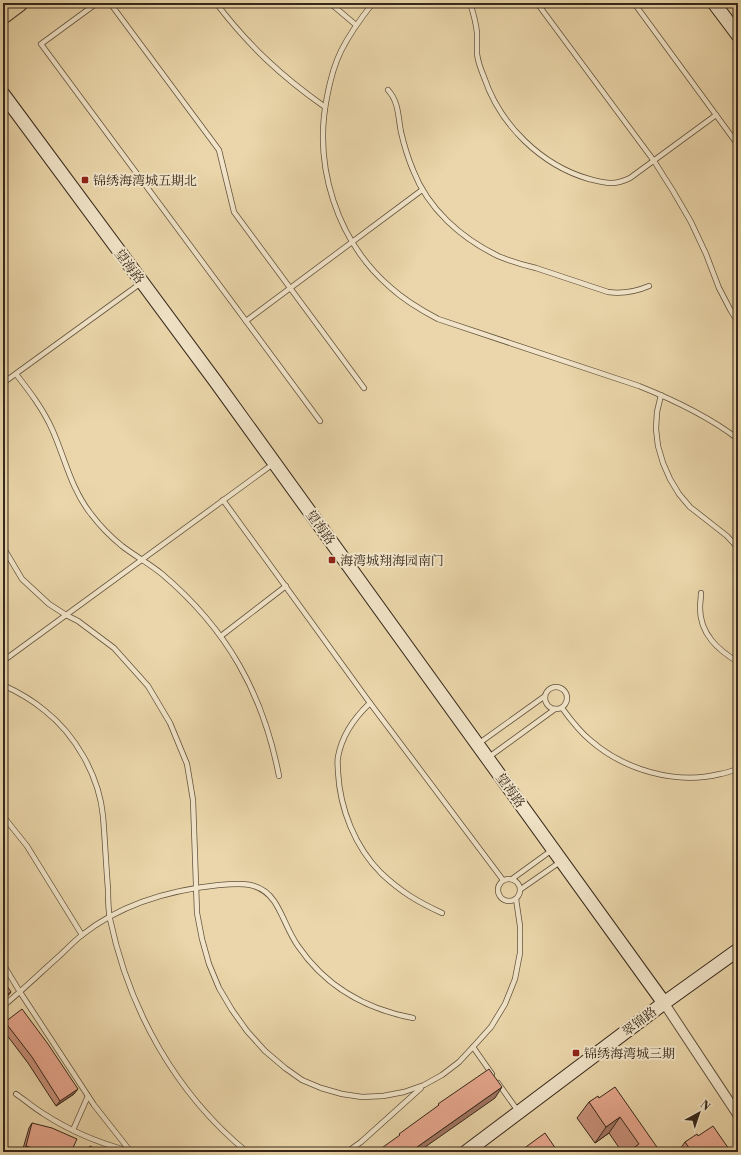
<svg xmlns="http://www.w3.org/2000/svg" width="741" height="1155" font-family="'Libre Bodoni','Noto Serif SC',serif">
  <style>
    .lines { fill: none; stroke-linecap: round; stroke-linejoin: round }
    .lane-casing { stroke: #63533e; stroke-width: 6 }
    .street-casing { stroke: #63533e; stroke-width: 11 }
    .secondary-casing { stroke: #36271a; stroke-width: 15 }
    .highway-casing { stroke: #36271a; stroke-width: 19 }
    .lane { stroke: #f1e4c8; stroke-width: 4.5 }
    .street { stroke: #f1e4c8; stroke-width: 9 }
    .secondary { stroke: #f1e4c8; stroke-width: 13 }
    .highway { stroke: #ead6aa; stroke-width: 17 }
    .wall { fill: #c7907a; stroke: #36271a }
    .shaded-wall { fill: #a27563; stroke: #36271a }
    .building { fill: #e7a78e; stroke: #36271a }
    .poi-dot { fill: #8f2418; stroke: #f1e4c8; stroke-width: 1.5 }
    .labels { text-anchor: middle; stroke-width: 4; stroke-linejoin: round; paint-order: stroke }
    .poi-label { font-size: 13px; fill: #36271a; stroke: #f1e4c8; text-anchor: start }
    .street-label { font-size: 13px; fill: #36271a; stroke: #f1e4c8 }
  </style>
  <rect width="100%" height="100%" fill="#ead6aa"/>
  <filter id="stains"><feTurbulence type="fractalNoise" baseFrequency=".005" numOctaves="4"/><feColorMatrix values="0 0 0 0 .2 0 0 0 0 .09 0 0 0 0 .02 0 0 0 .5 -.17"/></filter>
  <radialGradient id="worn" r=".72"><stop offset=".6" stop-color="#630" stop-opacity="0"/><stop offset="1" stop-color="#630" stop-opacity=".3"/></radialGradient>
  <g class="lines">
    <defs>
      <g id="lane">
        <polyline points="97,3 41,44 320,421"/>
        <polyline points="110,3 219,150 234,212 364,388"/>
        <path d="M216,3C249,46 281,76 325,107"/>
        <polyline points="330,3 356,25"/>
        <path d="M373,3C361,18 350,33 341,51C334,65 330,81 327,97C313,166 337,241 390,287C404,300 421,310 438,319L639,386C674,400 708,416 738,439"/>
        <path d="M470,3C473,12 476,23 477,33C477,40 477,47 477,54C478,61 481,70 484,77C500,125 541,165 589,179C605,183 614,186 630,178L716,115"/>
        <polyline points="537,3 654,161 673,191 691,222 706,254 719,288 731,311 738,322"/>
        <polyline points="634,3 738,145"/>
        <path d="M388,90C399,102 398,117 401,132C404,145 408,158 413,170C428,209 461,238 498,256C510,261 523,265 536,268C560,276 584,284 608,292C623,294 635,292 649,286"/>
        <polyline points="246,321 422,190"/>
        <path d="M16,374C30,392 43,409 52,429C65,458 71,489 91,514C100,526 111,537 122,546C135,556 150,564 162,574C227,629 263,693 279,776"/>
        <polyline points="3,383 141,283"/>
        <polyline points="661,395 657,412 656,429 658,446 663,463 670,479 679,494 690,507 727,536 738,548"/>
        <polyline points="223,500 370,703 503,880"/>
        <polyline points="3,547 22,579 49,604 66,615 78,621 114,648 148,686 170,723 187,764 193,800 197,913 202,939 209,964 219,988 232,1010 247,1031 265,1051 285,1068 302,1080 321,1088 342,1094 362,1097 383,1096 404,1092 424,1085 442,1075 459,1062 473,1047 491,1027 505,1004 515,979 520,953 520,926 516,899"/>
        <path d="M701,593C701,598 700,603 700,608C700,634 718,650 738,662"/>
        <polyline points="221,636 286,586"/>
        <polyline points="3,661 273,464"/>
        <path d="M3,685C18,692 32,700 44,710C76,735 99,776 103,816C105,840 106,865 108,889C108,899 108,909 110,919C129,1009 175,1093 247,1152"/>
        <circle cx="556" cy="698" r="11"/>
        <path d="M370,703C354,718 342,735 338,757C337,762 338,767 338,772C340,809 355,847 381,873C401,892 418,902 442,913"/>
        <path d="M562,708C570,719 579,731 590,740C624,770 676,785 720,774C726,773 732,771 738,769"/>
        <polyline points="478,744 545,696"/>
        <polyline points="489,757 555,709"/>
        <polyline points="3,816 27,846 82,935"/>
        <circle cx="509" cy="890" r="11"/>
        <polyline points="512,879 552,850"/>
        <polyline points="521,889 560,862"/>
        <polyline points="3,964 20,992 94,1105 131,1152"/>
        <path d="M3,1006C22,991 39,974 57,958C65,951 73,942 82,935C121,904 170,890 219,885C240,883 260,881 274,901C283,914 288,932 298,946C326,987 365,1009 413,1018"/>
        <polyline points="473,1047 492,1074"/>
        <polyline points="498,1083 518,1111"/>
        <path d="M16,1094C25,1100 34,1108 44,1114C70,1131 99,1143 129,1151"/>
        <polyline points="73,1130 88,1096"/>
        <polyline points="347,1152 361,1142 421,1088"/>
      </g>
      <polyline id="street" points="664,1003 738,1115"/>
      <g id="secondary">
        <polyline points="714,3 738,35"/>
        <polyline points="3,94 216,382 664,1003"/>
        <polyline points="466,1152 664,1003 738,950"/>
      </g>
      <polyline id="highway" points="3,15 19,3"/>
    </defs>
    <use href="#lane" class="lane-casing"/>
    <use href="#street" class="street-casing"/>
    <use href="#secondary" class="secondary-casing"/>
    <use href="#highway" class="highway-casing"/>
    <use href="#lane" class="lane"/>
    <use href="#street" class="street"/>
    <use href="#secondary" class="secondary"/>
    <use href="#highway" class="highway"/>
  </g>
  <g class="wall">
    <polygon points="5,1022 74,1094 56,1106 28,1063 3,1030 3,1024"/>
    <polygon points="599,1098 659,1150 666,1152 622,1152 609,1133 595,1143 577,1118 589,1102"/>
    <polygon points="32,1123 71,1152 22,1152 29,1128"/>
    <polygon points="698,1136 731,1152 678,1152 685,1142"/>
  </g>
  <g class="shaded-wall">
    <polygon points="11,992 7,997 3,1000 3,997"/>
    <polygon points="502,1087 495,1098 418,1152 410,1152"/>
    <polygon points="78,1089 74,1094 56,1106 60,1101"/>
    <polygon points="620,1117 609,1133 595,1143 606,1127"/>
    <polygon points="3,1131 7,1131 3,1136"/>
    <polygon points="26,1146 45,1152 22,1152"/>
  </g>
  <g class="building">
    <polygon points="3,980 11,992 3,997"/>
    <polygon points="22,1009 48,1044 78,1089 60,1101 32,1057 5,1022"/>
    <polygon points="489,1069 502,1087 410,1152 376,1152 400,1135 399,1134 439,1105 438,1104"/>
    <polygon points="3,1087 4,1087 7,1131 3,1131"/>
    <polygon points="615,1087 659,1150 663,1148 666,1152 628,1152 639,1144 620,1117 606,1127 589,1102 598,1096 599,1098"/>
    <polygon points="32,1123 52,1128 77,1139 71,1152 45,1152 26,1146"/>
    <polygon points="713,1126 731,1152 692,1152 685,1142 697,1134 698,1136"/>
    <polygon points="545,1133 558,1152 519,1152"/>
    <polygon points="90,1146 101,1152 86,1152"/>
  </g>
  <g class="poi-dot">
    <rect x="81" y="176" width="8" height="8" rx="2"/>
    <rect x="328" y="556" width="8" height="8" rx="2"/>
    <rect x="572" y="1049" width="8" height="8" rx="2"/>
  </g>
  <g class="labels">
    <g class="poi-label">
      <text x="93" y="185">锦绣海湾城五期北</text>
      <text x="340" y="565">海湾城翔海园南门</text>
      <text x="584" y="1058">锦绣海湾城三期</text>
    </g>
    <g class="street-label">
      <text transform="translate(130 266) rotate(53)" y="5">望海路</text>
      <text transform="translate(321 527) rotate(54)" y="5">望海路</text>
      <text transform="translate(511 790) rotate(54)" y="5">望海路</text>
      <text transform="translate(639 1021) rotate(-37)" y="5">翠锦路</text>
    </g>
  </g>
  <rect width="741" height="1155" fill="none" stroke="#ead6aa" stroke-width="16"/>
  <rect x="4" y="4" width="733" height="1147" fill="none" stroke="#36271a" stroke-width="2"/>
  <rect x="8" y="8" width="725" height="1139" fill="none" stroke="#36271a"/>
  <g transform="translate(699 1113) rotate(40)" stroke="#f1e4c8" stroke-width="3" paint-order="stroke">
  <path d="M0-3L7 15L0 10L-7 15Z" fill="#36271a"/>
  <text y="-6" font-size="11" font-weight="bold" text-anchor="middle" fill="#36271a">N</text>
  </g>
  <rect width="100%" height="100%" filter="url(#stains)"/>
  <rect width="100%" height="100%" fill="url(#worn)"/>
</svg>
